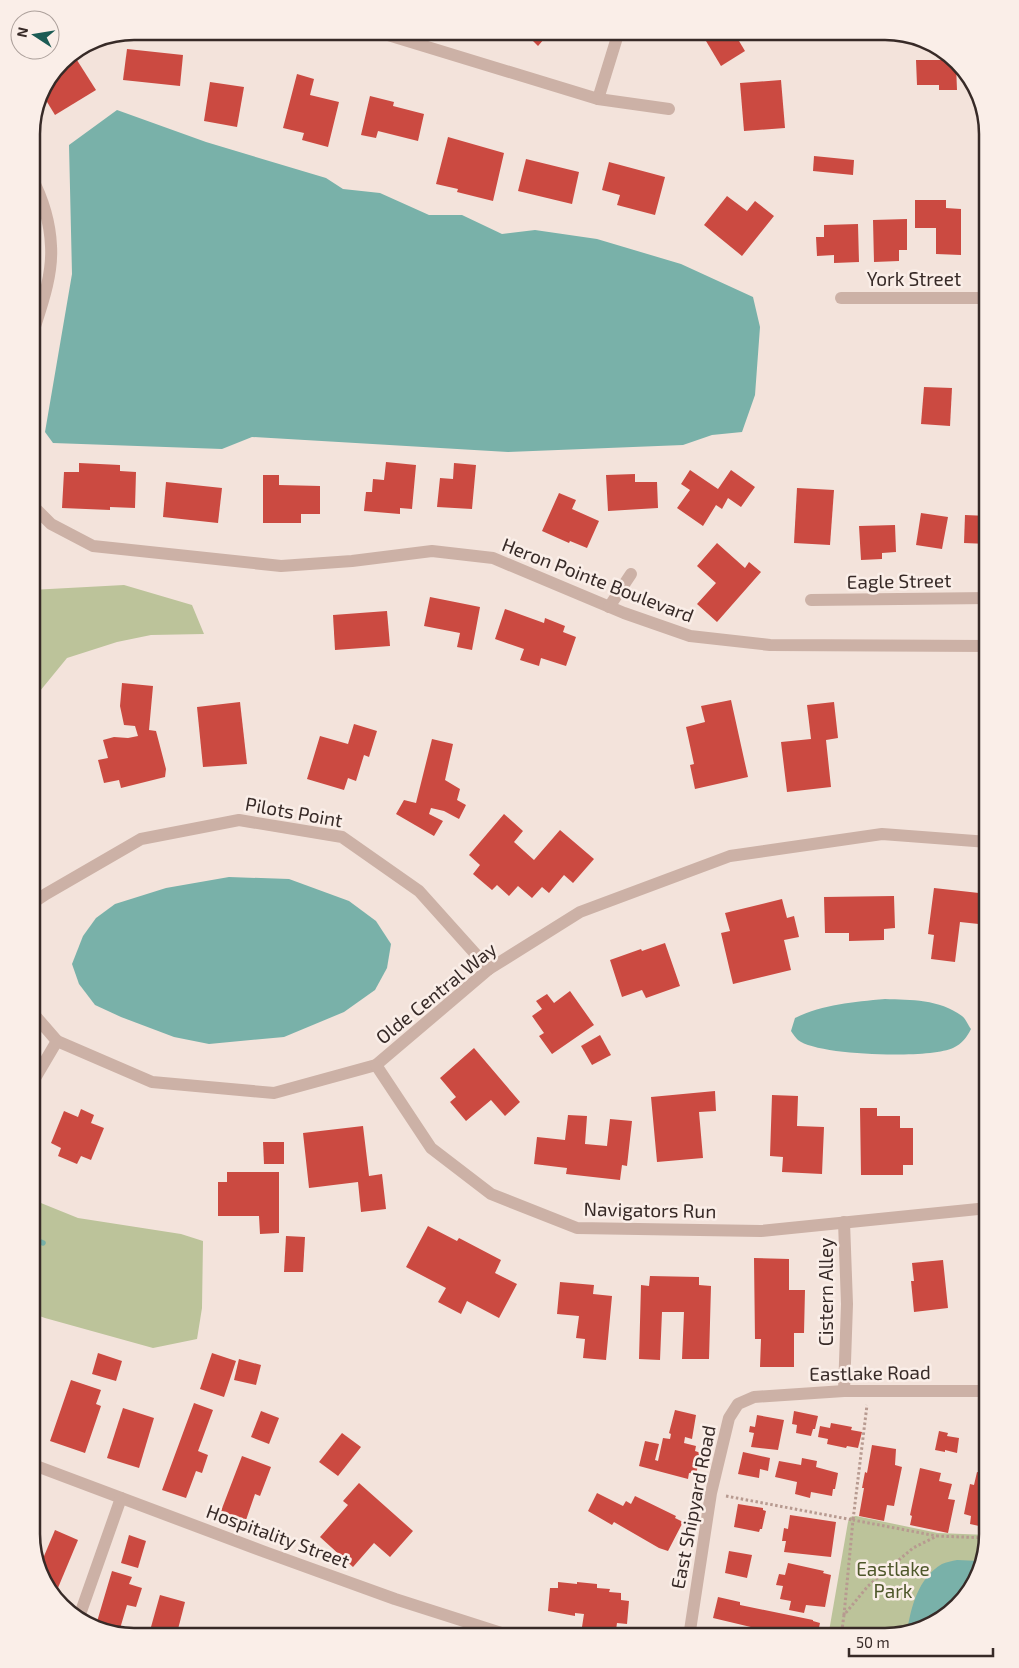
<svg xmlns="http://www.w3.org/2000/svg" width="1019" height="1668" font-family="'Exo 2',sans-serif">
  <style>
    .green { fill: #bcc39a }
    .water { fill: #79b1a9 }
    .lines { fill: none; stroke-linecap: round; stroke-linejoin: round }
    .stream { stroke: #79b1a9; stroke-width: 5.5 }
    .building { fill: #cb4a41 }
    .path { stroke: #b79a90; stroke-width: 3; stroke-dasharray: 2.5 2.5; stroke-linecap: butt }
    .street { stroke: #ccb1a6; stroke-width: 12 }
    .labels { text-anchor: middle; stroke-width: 5; stroke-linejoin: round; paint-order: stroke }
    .street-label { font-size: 19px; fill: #372a27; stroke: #faeee8 }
    .park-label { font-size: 19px; fill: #4e572a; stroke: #faeee8 }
    .rim { fill: none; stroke: #372a27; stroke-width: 2.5 }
  </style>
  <rect width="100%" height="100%" fill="#f3e3db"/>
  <g class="green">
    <polygon points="124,585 192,605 204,634 151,635 117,642 67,658 40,691 33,721 41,776 31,764 31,590"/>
    <polygon points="31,1199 78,1218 181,1234 203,1241 202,1308 197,1339 153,1348 45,1318 31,1313"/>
    <polygon points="856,1516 938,1533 988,1535 971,1591 931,1626 885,1637 828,1637 848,1522 850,1517"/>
  </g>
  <g class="water">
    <polygon points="117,110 206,142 326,178 343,189 380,193 429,215 462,215 502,234 535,230 597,239 681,264 753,297 760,327 755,395 742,432 712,435 683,445 508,452 252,437 222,449 53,443 45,432 72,274 69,145"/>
    <polygon points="229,877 289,879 349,901 376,921 391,944 387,968 375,990 344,1012 284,1037 209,1044 174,1037 121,1017 95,1005 79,984 72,964 83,936 96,918 115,904 166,888"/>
    <path d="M885,999C911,1000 939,999 962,1016C966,1019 968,1025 971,1029C967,1037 962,1044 953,1048C930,1059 818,1056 798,1040C796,1038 793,1034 791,1031L795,1018C824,1004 853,1002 885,999Z"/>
    <path d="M957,1560L980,1561L971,1591L931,1626L907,1632C911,1607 918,1578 942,1564C946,1562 952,1561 957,1560Z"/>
  </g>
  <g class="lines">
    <polyline class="stream" points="31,1238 43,1243"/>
  </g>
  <g class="building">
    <polygon points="523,31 551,31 538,46"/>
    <polygon points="700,31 733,31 745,51 721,66"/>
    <polygon points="127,49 183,55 180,86 123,80"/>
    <polygon points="75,57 96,90 55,115 41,92 57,68"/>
    <polygon points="916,60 952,60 956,65 957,90 939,90 939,85 917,85"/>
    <polygon points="297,74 314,79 310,95 339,102 328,147 302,140 304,133 283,128"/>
    <polygon points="781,80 785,128 744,131 740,83"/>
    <polygon points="210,82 244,87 237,127 204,121"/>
    <polygon points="370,96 394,102 393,106 424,114 418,141 378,131 376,138 361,135"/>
    <polygon points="448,137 504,153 493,201 457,192 458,189 436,184"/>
    <polygon points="814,156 854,160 853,175 813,171"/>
    <polygon points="526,159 579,172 572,204 518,191"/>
    <polygon points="609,162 665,177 655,215 617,205 620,195 602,190"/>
    <polygon points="727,196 747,211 755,201 774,216 742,256 704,225"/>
    <polygon points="915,200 946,200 946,208 961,209 961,255 936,254 936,228 915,228"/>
    <polygon points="907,219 907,250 899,250 899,261 874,262 873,220"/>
    <polygon points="858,224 859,262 834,263 834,255 817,256 816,237 824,237 824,225"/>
    <polygon points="924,387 952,388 950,426 921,424"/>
    <polygon points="386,462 416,465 412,509 400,508 400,514 364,511 366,492 372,492 373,479 384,480"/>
    <polygon points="79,463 120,465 120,471 136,472 135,508 110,507 110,510 62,508 64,472 79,472"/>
    <polygon points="454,463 476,465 472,509 437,507 440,478 453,479"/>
    <polygon points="690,470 718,489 731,470 755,487 741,507 728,498 722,509 716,505 703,526 677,508 690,490 681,484"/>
    <polygon points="635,474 635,482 657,482 658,508 608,511 606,475"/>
    <polygon points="263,475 279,475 279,485 320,486 320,514 301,514 301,523 263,523"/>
    <polygon points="166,482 222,488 218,523 163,517"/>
    <polygon points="797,488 834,490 830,545 794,543"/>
    <polygon points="559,493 576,500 572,509 599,521 587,548 570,541 569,543 542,531"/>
    <polygon points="921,513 948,517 942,549 916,545"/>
    <polygon points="965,515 988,516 988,544 964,543"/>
    <polygon points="895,525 896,552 882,553 882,559 861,560 859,526"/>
    <polygon points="717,543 745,568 749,562 761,572 717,622 697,604 716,583 697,566"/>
    <polygon points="430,597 480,607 472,650 457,647 460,633 424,626"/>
    <polygon points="505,609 544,623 545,618 565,626 563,632 576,637 566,666 541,658 539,666 520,660 524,649 495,639"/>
    <polygon points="387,611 390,646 335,650 333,615"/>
    <polygon points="122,683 153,686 149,730 156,731 166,769 165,777 121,788 119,780 104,783 98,760 108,758 103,740 114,737 128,738 138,736 135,726 124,725 120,706"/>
    <polygon points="731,700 748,777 695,789 690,765 694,764 686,727 705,722 701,706"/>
    <polygon points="240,702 247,764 203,767 197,707"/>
    <polygon points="834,702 838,738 826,740 831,787 787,792 781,742 811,739 807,705"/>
    <polygon points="354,724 377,731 369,757 364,755 356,781 348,778 344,790 307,779 320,736 348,744"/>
    <polygon points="432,739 453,744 445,780 460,789 457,800 466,805 459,819 444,811 431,808 429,814 443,821 434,836 396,814 404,800 416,803"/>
    <polygon points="504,814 523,831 514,842 534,860 560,830 594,859 573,883 564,875 549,893 542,887 532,898 518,886 509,896 497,885 492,890 473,874 480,865 469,855"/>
    <polygon points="934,888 988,894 988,925 960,922 955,962 931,959 934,935 928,934"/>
    <polygon points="894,896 895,928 884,929 884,940 849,941 849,933 825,933 824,897"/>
    <polygon points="782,899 787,918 794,916 799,937 784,940 791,970 733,984 721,933 730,931 725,913"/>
    <polygon points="665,943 680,986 646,998 642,990 622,997 610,960 641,949 642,951"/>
    <polygon points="570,991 594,1025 552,1054 539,1036 544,1033 532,1016 542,1009 536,1001 547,994 554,1003"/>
    <polygon points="600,1035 611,1055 592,1065 581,1046"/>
    <polygon points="474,1048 520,1102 505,1116 491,1100 466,1121 450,1102 456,1097 440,1078"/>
    <polygon points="715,1091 716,1111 699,1112 703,1158 657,1162 651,1097"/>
    <polygon points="772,1095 798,1096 797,1126 824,1127 822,1174 782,1172 783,1157 770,1156"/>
    <polygon points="860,1108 877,1108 877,1116 900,1116 900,1128 913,1128 913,1165 903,1165 903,1175 861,1175"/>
    <polygon points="81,1109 94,1115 91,1123 104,1128 91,1160 81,1156 77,1164 58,1156 61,1148 51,1143 64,1111 78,1117"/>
    <polygon points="568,1115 587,1116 585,1144 607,1146 610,1119 632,1121 627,1166 622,1165 620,1180 566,1174 567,1168 534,1164 537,1137 565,1140"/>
    <polygon points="363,1126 369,1176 382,1174 386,1209 361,1212 358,1182 309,1188 303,1133"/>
    <polygon points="263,1142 284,1142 284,1164 264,1164"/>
    <polygon points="227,1172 279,1172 279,1233 260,1234 259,1216 218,1216 218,1182 227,1182"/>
    <polygon points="428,1226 457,1241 459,1238 501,1260 495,1273 517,1284 499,1318 467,1301 461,1314 438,1302 446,1288 406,1267"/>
    <polygon points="286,1236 305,1237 303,1272 284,1272"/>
    <polygon points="754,1258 789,1259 789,1290 805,1290 804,1333 794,1333 794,1367 760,1367 761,1339 755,1339"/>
    <polygon points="943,1260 948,1308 914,1312 911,1281 914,1281 912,1263"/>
    <polygon points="983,1262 988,1262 988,1293 987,1293"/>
    <polygon points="650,1276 699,1277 699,1285 711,1286 709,1359 682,1359 684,1312 662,1312 660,1360 639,1359 641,1285 649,1286"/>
    <polygon points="560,1282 594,1285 593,1294 612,1296 606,1360 583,1358 585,1339 576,1338 579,1316 557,1314"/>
    <polygon points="98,1353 122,1361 116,1381 92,1374"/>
    <polygon points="212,1353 236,1361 224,1397 200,1389"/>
    <polygon points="239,1359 261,1365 256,1385 234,1380"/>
    <polygon points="31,1375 38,1377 32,1401 31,1401"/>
    <polygon points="71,1380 101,1390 96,1404 101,1406 85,1453 50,1441"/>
    <polygon points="194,1403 213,1410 198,1451 208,1455 202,1473 196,1471 186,1498 162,1490"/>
    <polygon points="123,1408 154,1418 139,1468 107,1458"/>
    <polygon points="675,1410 696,1415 692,1439 685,1437 684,1443 696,1446 695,1451 701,1453 696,1474 689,1473 688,1479 639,1466 645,1441 659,1444 655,1460 658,1461 663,1438 670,1439 671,1434 669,1433"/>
    <polygon points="261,1411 279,1418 269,1444 251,1437"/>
    <polygon points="794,1411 818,1416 815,1429 813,1429 811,1436 796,1433 797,1425 792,1424"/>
    <polygon points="757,1415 784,1420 778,1450 751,1447 754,1433 749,1432 750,1426 755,1427"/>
    <polygon points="831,1423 852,1427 851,1430 862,1432 858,1448 847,1446 846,1448 827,1444 828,1439 818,1437 820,1426 830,1428"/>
    <polygon points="939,1431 948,1433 947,1436 959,1438 957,1453 945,1450 945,1452 935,1450"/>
    <polygon points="342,1433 361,1447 338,1476 319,1462"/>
    <polygon points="872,1445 896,1449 895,1465 902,1467 894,1506 887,1505 884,1521 859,1516 864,1488 862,1488 865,1472 867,1473"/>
    <polygon points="743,1452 770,1458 768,1471 760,1469 759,1478 738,1474"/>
    <polygon points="242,1456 271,1467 260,1496 255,1494 246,1520 221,1511"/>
    <polygon points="802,1458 817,1461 816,1467 838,1473 835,1489 833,1489 832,1496 811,1492 810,1498 795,1494 797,1482 775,1477 779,1461 801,1465"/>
    <polygon points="920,1468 941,1473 939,1481 952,1484 948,1499 955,1500 948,1533 910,1525 912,1516 910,1515"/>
    <polygon points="977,1472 988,1474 988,1528 970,1524 971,1516 964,1514 970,1484 974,1485"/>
    <polygon points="359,1483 413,1531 390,1557 374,1543 353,1567 320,1537 348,1505 343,1501"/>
    <polygon points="597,1493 623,1506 626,1501 631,1504 635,1496 676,1516 675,1518 683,1522 668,1551 659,1548 614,1522 612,1525 588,1511"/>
    <polygon points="738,1504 763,1508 763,1510 766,1511 762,1529 760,1529 759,1532 734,1527"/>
    <polygon points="790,1515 836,1522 831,1557 784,1552 786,1541 782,1541 784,1528 788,1529"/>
    <polygon points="55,1530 78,1540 55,1595 42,1580 39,1568"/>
    <polygon points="129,1535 146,1541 138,1568 121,1563"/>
    <polygon points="729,1551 752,1555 747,1578 725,1573"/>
    <polygon points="788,1563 824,1571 823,1573 831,1575 825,1607 806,1605 804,1613 789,1610 791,1601 780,1599 783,1586 776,1585 779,1574 785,1575"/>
    <polygon points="112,1571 132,1577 129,1584 142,1588 136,1607 127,1605 119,1632 96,1625"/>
    <polygon points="558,1582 577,1584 577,1582 597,1584 597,1588 610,1589 609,1592 621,1593 621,1600 629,1601 627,1624 617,1623 616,1630 582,1627 584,1614 575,1613 575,1616 548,1611 550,1588 558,1588"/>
    <polygon points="160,1595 185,1602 176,1637 157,1637 149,1634"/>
    <polygon points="718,1597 740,1602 740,1605 813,1620 813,1621 820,1623 817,1637 753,1637 755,1628 713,1618"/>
  </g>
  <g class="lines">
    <g class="path">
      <polyline points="726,1496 853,1520 867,1405"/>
      <polyline points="844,1615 853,1520 937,1536"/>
      <polyline points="841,1637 844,1615 868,1586 913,1548 937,1536 987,1538"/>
    </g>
    <g class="street">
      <polyline points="375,31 598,99 669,109"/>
      <polyline points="598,99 619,31"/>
      <polyline points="841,298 988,298"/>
      <path d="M31,339C40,310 53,277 51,246C50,222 42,197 31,176"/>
      <polyline points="31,504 51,524 93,546 281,566 352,561 432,551 493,558 624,613 690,636 770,645 988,646"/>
      <polyline points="811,600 988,598"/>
      <polyline points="609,607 631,574"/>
      <polyline points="31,904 46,894 141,839 239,820 342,837 419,891 489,969"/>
      <polyline points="31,1011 57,1041 152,1082 274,1093 376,1065 489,969 580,912 730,856 882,834 988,842"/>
      <polyline points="376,1065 431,1148 491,1194 577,1228 761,1231 988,1208"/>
      <polyline points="31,1085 57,1041"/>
      <polyline points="844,1222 847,1304 844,1391"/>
      <polyline points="31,1464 265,1552 395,1599 514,1637"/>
      <polyline points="78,1620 121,1498"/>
      <polyline points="689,1637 711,1493 729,1418 738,1404 754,1397 844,1391 988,1391"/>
    </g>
  </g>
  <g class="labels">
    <g class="street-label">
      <text x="914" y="286">York Street</text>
      <text transform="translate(598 580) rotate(21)" y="7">Heron Pointe Boulevard</text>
      <text transform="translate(899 581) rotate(-1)" y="7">Eagle Street</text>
      <text transform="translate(294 812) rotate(10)" y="7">Pilots Point</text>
      <text transform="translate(436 993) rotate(-39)" y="7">Olde Central Way</text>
      <text transform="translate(650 1210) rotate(1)" y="7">Navigators Run</text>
      <text transform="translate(826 1292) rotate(-90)" y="7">Cistern Alley</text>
      <text transform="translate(870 1373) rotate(-1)" y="7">Eastlake Road</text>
      <text transform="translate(693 1507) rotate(-79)" y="7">East Shipyard Road</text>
      <text transform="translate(278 1536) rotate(20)" y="7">Hospitality Street</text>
    </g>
    <g class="park-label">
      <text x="893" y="1576">Eastlake<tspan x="893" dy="22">Park</tspan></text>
    </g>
  </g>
  <path d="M0 0H1019V1668H0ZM134 40H885A94 94 0 0 1 979 134V1534A94 94 0 0 1 885 1628H134A94 94 0 0 1 40 1534V134A94 94 0 0 1 134 40Z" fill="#faeee8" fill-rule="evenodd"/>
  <path class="rim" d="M134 40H885A94 94 0 0 1 979 134V1534A94 94 0 0 1 885 1628H134A94 94 0 0 1 40 1534V134A94 94 0 0 1 134 40Z"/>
  <g transform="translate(35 35) rotate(282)"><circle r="24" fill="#faeee8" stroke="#aca09b"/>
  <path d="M0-4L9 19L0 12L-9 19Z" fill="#1b5b54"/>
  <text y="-8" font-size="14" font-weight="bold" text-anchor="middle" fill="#372a27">N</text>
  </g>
  <path d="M849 1648v8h144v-8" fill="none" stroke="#372a27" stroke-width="2.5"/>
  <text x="856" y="1648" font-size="15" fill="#372a27" stroke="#faeee8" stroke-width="4" paint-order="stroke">50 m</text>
</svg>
